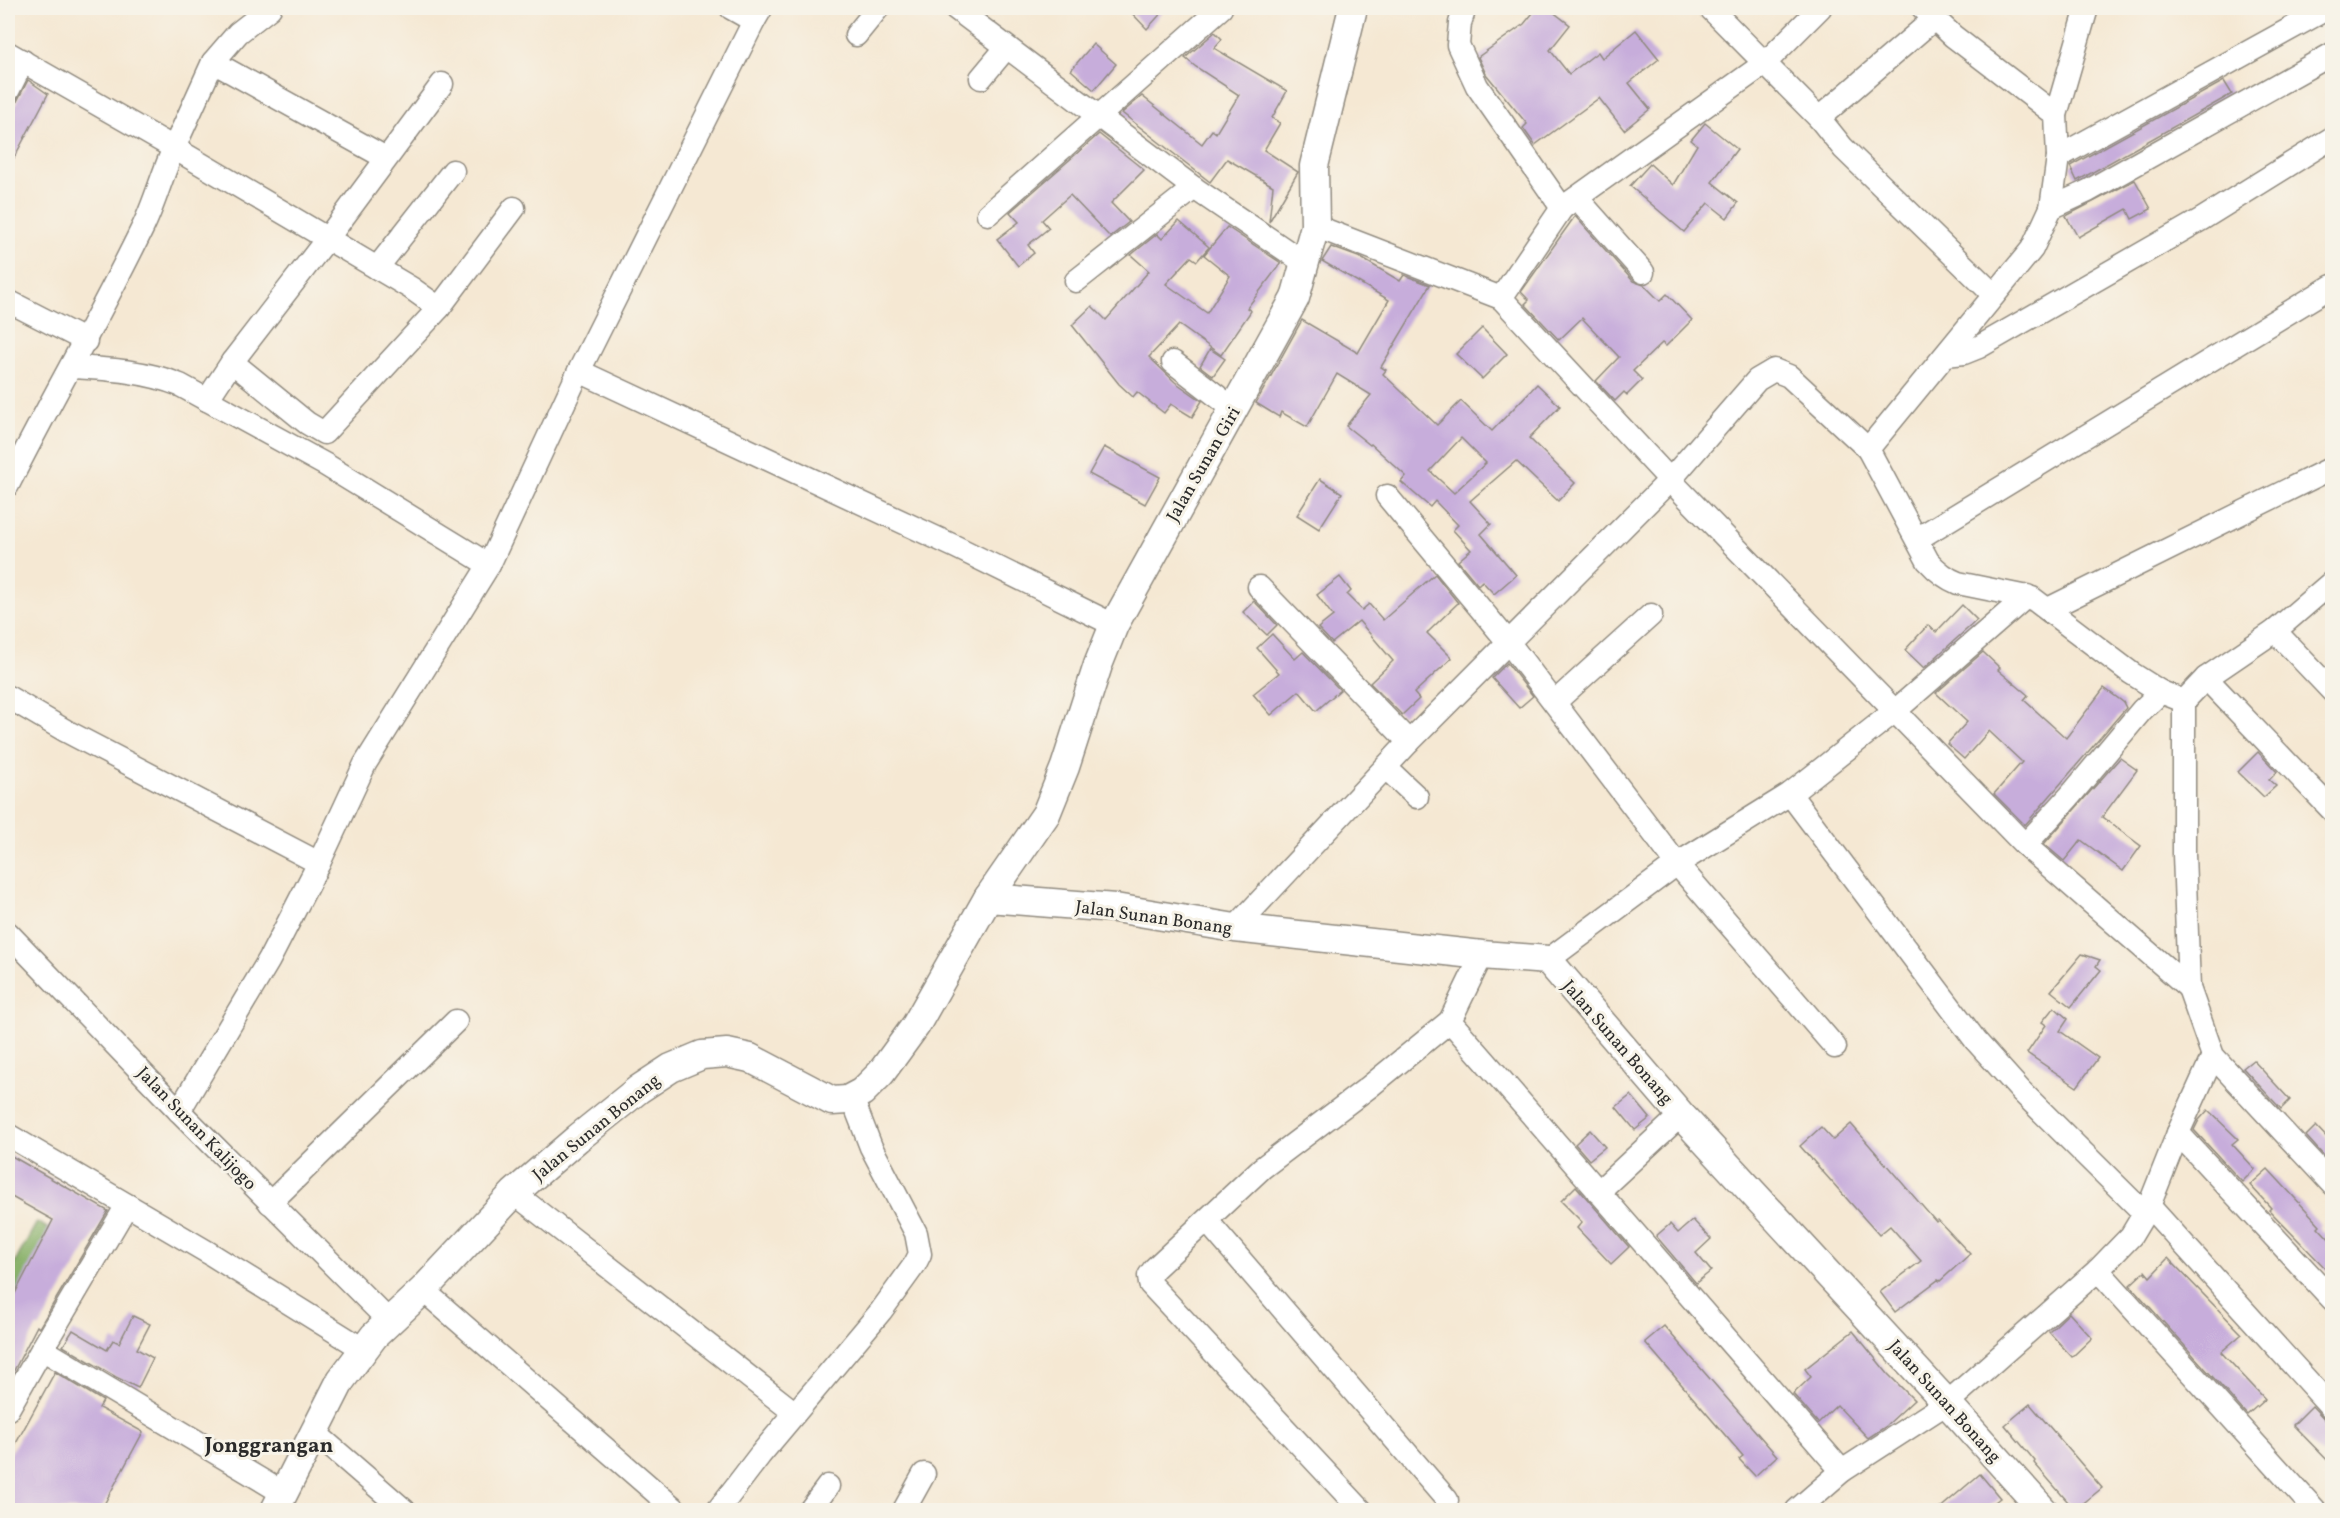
<svg xmlns="http://www.w3.org/2000/svg" width="2340" height="1518" font-family="Vollkorn,serif">
  <style>
    .forest { fill: #85af66; stroke: #586d48; stroke-width: 1.5 }
    .building { fill: #c7addb; fill-rule: evenodd }
    .lines { fill: none; stroke-linecap: round; stroke-linejoin: round }
    .minor-casing { stroke: #908a7f; stroke-width: 25 }
    .tertiary-casing { stroke: #908a7f; stroke-width: 31 }
    .minor { stroke: #fff; stroke-width: 22 }
    .tertiary { stroke: #fff; stroke-width: 28 }
    .labels { text-anchor: middle; stroke-width: 6; stroke-linejoin: round; paint-order: stroke }
    .street-label { font-size: 18px; fill: #2b2b2b; stroke: #f7f3e8 }
    .quarter-label { font-size: 21px; font-weight: bold; fill: #2b2b2b; stroke: #f7f3e8 }
  </style>
  <rect width="100%" height="100%" fill="#f7f3e8"/>
  <filter id="ink" filterUnits="userSpaceOnUse"><feTurbulence type="fractalNoise" baseFrequency=".0167" numOctaves="2"/><feDisplacementMap in="SourceGraphic" scale="12" xChannelSelector="R" yChannelSelector="G"/><feConvolveMatrix kernelMatrix="1 2 1 2 8 2 1 2 1" color-interpolation-filters="sRGB"/></filter>
  <filter id="wash" filterUnits="userSpaceOnUse"><feTurbulence type="fractalNoise" baseFrequency=".008" numOctaves="4" result="noise"/><feDisplacementMap in="SourceGraphic" scale="24" xChannelSelector="R" yChannelSelector="G"/><feGaussianBlur stdDeviation="1.35" result="paint"/><feColorMatrix in="noise" values="0 0 0 0 0 0 0 0 0 0 0 0 0 0 0 0 0 1.4 0 .05"/><feComposite in="paint" operator="in"/></filter>
  <g filter="url(#wash)">
    <rect width="100%" height="100%" fill="#f5e8d3"/>
    <polygon class="forest" points="37,1222 52,1231 8,1311 8,1275"/>
    <g id="blocks">
      <g class="building">
        <polygon points="1127,8 1166,8 1147,29"/>
        <polygon points="1537,8 1548,8 1570,25 1550,50 1569,74 1598,52 1602,58 1636,30 1659,59 1629,83 1650,109 1624,130 1599,98 1535,145 1523,128 1527,124 1486,74 1478,57 1524,24"/>
        <polygon points="1215,32 1222,39 1214,48 1287,91 1272,118 1280,123 1264,150 1298,172 1269,222 1273,186 1227,159 1210,182 1122,113 1142,96 1202,144 1212,130 1216,133 1239,95 1196,67 1185,58"/>
        <polygon points="1093,44 1116,64 1094,90 1071,70"/>
        <polygon points="28,80 48,94 8,169 8,119"/>
        <polygon points="2224,81 2232,94 2077,181 2070,166"/>
        <polygon points="1705,123 1737,149 1712,182 1738,203 1727,218 1708,203 1684,232 1630,186 1650,164 1673,185 1697,145 1691,140"/>
        <polygon points="1099,134 1144,170 1111,203 1129,222 1110,237 1070,195 1042,220 1049,228 1028,245 1034,253 1018,266 997,239 1019,222 1010,212"/>
        <polygon points="2135,180 2151,209 2132,219 2127,209 2078,237 2066,216"/>
        <polygon points="1575,216 1633,281 1644,285 1660,301 1667,294 1692,320 1666,346 1662,343 1633,371 1642,380 1627,395 1624,392 1615,401 1596,381 1619,357 1582,318 1559,340 1525,304 1529,300 1521,292"/>
        <polygon points="1179,221 1209,247 1197,261 1191,257 1166,284 1207,313 1230,276 1204,255 1227,227 1281,263 1247,308 1251,311 1221,355 1179,325 1149,357 1175,382 1202,401 1192,417 1171,404 1164,413 1137,392 1133,397 1119,384 1072,325 1092,306 1106,320 1149,271 1131,255 1157,234 1162,239"/>
        <path d="M1331,247L1361,258L1400,281L1404,275L1430,285L1381,367L1386,370L1383,374L1437,425L1461,401L1492,431L1537,384L1560,406L1529,438L1575,483L1558,501L1516,461L1470,501L1491,524L1481,534L1516,575L1494,594L1482,581L1478,585L1458,561L1471,550L1453,530L1458,525L1435,501L1430,507L1401,482L1406,476L1371,444L1370,445L1346,426L1371,395L1337,374L1307,427L1281,412L1279,417L1256,403L1302,320L1358,353L1389,300L1322,261ZM1461,438L1486,463L1454,493L1430,471Z"/>
        <polygon points="1482,328 1507,354 1482,379 1456,354"/>
        <polygon points="1210,349 1225,359 1213,376 1200,366"/>
        <polygon points="1104,447 1160,477 1145,504 1089,474"/>
        <polygon points="1320,479 1342,493 1319,529 1297,515"/>
        <polygon points="1435,574 1458,603 1427,633 1452,658 1414,693 1419,699 1402,715 1370,683 1393,661 1359,621 1332,643 1318,628 1333,616 1317,595 1340,577 1351,591 1347,595 1362,610 1369,604 1383,620"/>
        <polygon points="1254,601 1277,625 1267,635 1243,612"/>
        <polygon points="1962,605 1977,620 1924,668 1905,650 1928,625 1936,632"/>
        <polygon points="1272,634 1295,659 1303,652 1340,690 1316,711 1299,691 1271,715 1253,694 1279,673 1257,648"/>
        <polygon points="1983,652 2000,668 1998,670 2028,695 2024,700 2066,738 2104,688 2123,702 2126,708 2025,825 1994,794 2022,762 1989,731 1964,759 1947,744 1967,722 1936,693"/>
        <polygon points="1507,663 1533,696 1519,708 1492,678"/>
        <polygon points="2258,752 2277,772 2269,780 2276,786 2264,797 2238,772"/>
        <polygon points="2120,758 2137,770 2102,817 2141,846 2123,871 2081,840 2064,861 2044,844"/>
        <polygon points="2082,954 2100,960 2096,966 2101,970 2071,1007 2051,991"/>
        <polygon points="2054,1007 2068,1019 2060,1031 2098,1058 2077,1087 2027,1053 2046,1025 2042,1022"/>
        <polygon points="2253,1060 2290,1100 2281,1109 2243,1068"/>
        <polygon points="1631,1095 1650,1118 1635,1130 1616,1107"/>
        <polygon points="2208,1110 2238,1139 2232,1144 2255,1169 2242,1182 2194,1130 2199,1120"/>
        <polygon points="1851,1124 1936,1222 1938,1220 1970,1254 1940,1281 1938,1280 1895,1312 1880,1292 1921,1261 1890,1226 1879,1235 1800,1146 1821,1127 1833,1140"/>
        <polygon points="2316,1126 2332,1143 2332,1165 2306,1136"/>
        <polygon points="1590,1130 1605,1147 1589,1160 1575,1144"/>
        <polygon points="8,1154 108,1211 39,1328 37,1326 8,1382 8,1307 53,1220 8,1195"/>
        <polygon points="2268,1169 2320,1225 2318,1227 2332,1242 2332,1275 2269,1210 2271,1208 2250,1185"/>
        <polygon points="1576,1186 1629,1247 1611,1264 1577,1228 1582,1222 1561,1201"/>
        <polygon points="1693,1220 1711,1239 1696,1253 1711,1271 1696,1283 1656,1236 1670,1224 1678,1233"/>
        <polygon points="2168,1258 2242,1334 2221,1352 2265,1399 2247,1415 2130,1285 2145,1271 2150,1277"/>
        <polygon points="2069,1313 2092,1338 2072,1357 2049,1332"/>
        <polygon points="133,1316 150,1324 137,1349 153,1358 138,1388 116,1377 63,1346 73,1330 107,1350 113,1340 119,1343"/>
        <polygon points="1664,1326 1777,1456 1755,1476 1739,1459 1743,1456 1645,1342"/>
        <polygon points="1853,1331 1888,1374 1914,1400 1885,1427 1868,1438 1837,1405 1818,1423 1793,1394 1811,1377 1805,1369"/>
        <polygon points="55,1372 103,1401 99,1408 143,1432 101,1510 8,1510 8,1458"/>
        <polygon points="2030,1404 2102,1488 2075,1510 2034,1463 2035,1461 2005,1425"/>
        <polygon points="2312,1406 2332,1427 2332,1465 2293,1425"/>
        <polygon points="1980,1474 2000,1498 1985,1510 1938,1510"/>
      </g>
    </g>
  </g>
  <g filter="url(#ink)">
    <use href="#blocks" fill-opacity="0" stroke="#908a7f" stroke-width="1.5"/>
    <g class="lines">
      <defs>
        <g id="minor">
          <polyline points="731,8 754,21 761,9"/>
          <polyline points="955,8 1194,188 1306,264"/>
          <polyline points="1465,8 1460,23 1458,45 1477,86 1562,208"/>
          <polyline points="1710,8 1819,118 1843,148 1994,295"/>
          <polyline points="1923,8 1953,36 2056,115"/>
          <path d="M2087,8L2056,115L2058,157L2051,208L2032,249L1868,449L1928,561C1937,571 1945,578 1958,583L2032,598L2131,673L2161,692L2184,701L2206,678L2275,631L2332,582"/>
          <polyline points="856,35 878,8"/>
          <polyline points="8,53 174,148 213,62 238,33 270,8"/>
          <polyline points="213,62 386,158"/>
          <polyline points="981,78 1006,48"/>
          <polyline points="8,91 23,61"/>
          <polyline points="1819,118 1934,19"/>
          <polyline points="2058,157 2328,8"/>
          <polyline points="1577,198 1643,272"/>
          <polyline points="2051,208 2088,191 2332,54"/>
          <polyline points="988,214 1221,8"/>
          <polyline points="1315,226 1501,298 1670,480 2025,845 2189,988"/>
          <polyline points="377,268 453,171"/>
          <polyline points="1076,281 1194,188"/>
          <polyline points="1501,298 1562,208 1764,64 1820,8"/>
          <polyline points="8,301 86,341"/>
          <polyline points="1946,355 1964,353 1979,347 2202,219 2332,138"/>
          <polyline points="232,362 307,423 324,433 439,308"/>
          <polyline points="1173,362 1235,410"/>
          <path d="M72,367C109,369 146,371 180,385L326,465L489,565"/>
          <polyline points="579,371 956,547 1114,625"/>
          <polyline points="207,400 232,362 327,239 442,84"/>
          <path d="M8,485C51,399 100,316 142,229C155,203 162,174 174,148L411,288L439,308L514,208"/>
          <polyline points="1387,496 1509,643 1677,864 1835,1047"/>
          <polyline points="1917,539 2332,286"/>
          <polyline points="1259,587 1409,742"/>
          <polyline points="2048,609 2332,468"/>
          <polyline points="2275,631 2332,691"/>
          <polyline points="2206,678 2332,810"/>
          <polyline points="8,697 66,731 319,863 269,960 179,1111"/>
          <polyline points="2184,701 2184,854 2189,988 2213,1056 2332,1184"/>
          <polyline points="1555,702 1651,615"/>
          <polyline points="1386,768 1417,797"/>
          <polyline points="1790,794 1976,1041 2021,1091 2145,1214"/>
          <polyline points="2025,845 2069,797 2142,710 2161,692"/>
          <polyline points="319,863 365,764 489,565 579,371 754,21"/>
          <polyline points="1235,928 1409,742 1670,480 1757,380 1774,370 1789,376 1868,449"/>
          <polyline points="8,933 179,1111 389,1321"/>
          <polyline points="1548,960 1677,864 1790,794 1895,711 2027,596"/>
          <polyline points="1450,1021 1842,1471"/>
          <polyline points="2178,1133 2332,1299"/>
          <polyline points="8,1135 209,1253 363,1349"/>
          <polyline points="1598,1192 1681,1115"/>
          <polyline points="514,1193 795,1413"/>
          <polyline points="270,1203 456,1021"/>
          <polyline points="2149,1206 2332,1408"/>
          <polyline points="1207,1221 1447,1500"/>
          <polyline points="2098,1270 2315,1510"/>
          <polyline points="423,1290 676,1510"/>
          <polyline points="42,1349 127,1205"/>
          <polyline points="8,1409 42,1349 283,1493"/>
          <polyline points="314,1432 404,1510"/>
          <polyline points="718,1510 760,1455 881,1311 915,1264 920,1254 916,1233 871,1147 852,1098"/>
          <polyline points="810,1510 828,1486"/>
          <polyline points="904,1510 924,1474"/>
          <polyline points="1361,1510 1150,1284 1149,1276 1154,1269 1262,1168 1369,1087 1450,1021 1482,955"/>
          <polyline points="1797,1510 1842,1471 1947,1403 2098,1270 2131,1236 2149,1206 2178,1133 2213,1056"/>
        </g>
        <g id="tertiary">
          <polyline points="988,898 1046,814 1065,767 1098,665 1114,625 1295,298 1315,226 1314,166 1353,8"/>
          <polyline points="275,1510 341,1380 374,1336 423,1290 514,1193 578,1138 639,1089 671,1068 702,1055 727,1053 750,1058 832,1101 847,1100 862,1092 881,1073 916,1025 988,898 1115,908 1235,928 1482,955 1548,960 1681,1115 1947,1403 2043,1510"/>
        </g>
      </defs>
      <use href="#minor" class="minor-casing"/>
      <use href="#tertiary" class="tertiary-casing"/>
      <use href="#minor" class="minor"/>
      <use href="#tertiary" class="tertiary"/>
    </g>
  </g>
  <g class="labels">
    <g class="street-label">
      <text transform="translate(1203 464) rotate(-60)" y="6">Jalan Sunan Giri</text>
      <text transform="translate(1154 917) rotate(8)" y="6">Jalan Sunan Bonang</text>
      <text transform="translate(1618 1042) rotate(49)" y="6">Jalan Sunan Bonang</text>
      <text transform="translate(596 1127) rotate(-39)" y="6">Jalan Sunan Bonang</text>
      <text transform="translate(197 1128) rotate(46)" y="6">Jalan Sunan Kalijogo</text>
      <text transform="translate(1945 1401) rotate(48)" y="6">Jalan Sunan Bonang</text>
    </g>
    <g class="quarter-label">
      <text x="269" y="1452">Jonggrangan</text>
    </g>
  </g>
  <rect width="2340" height="1518" fill="none" stroke="#f7f3e8" stroke-width="30"/>
</svg>
